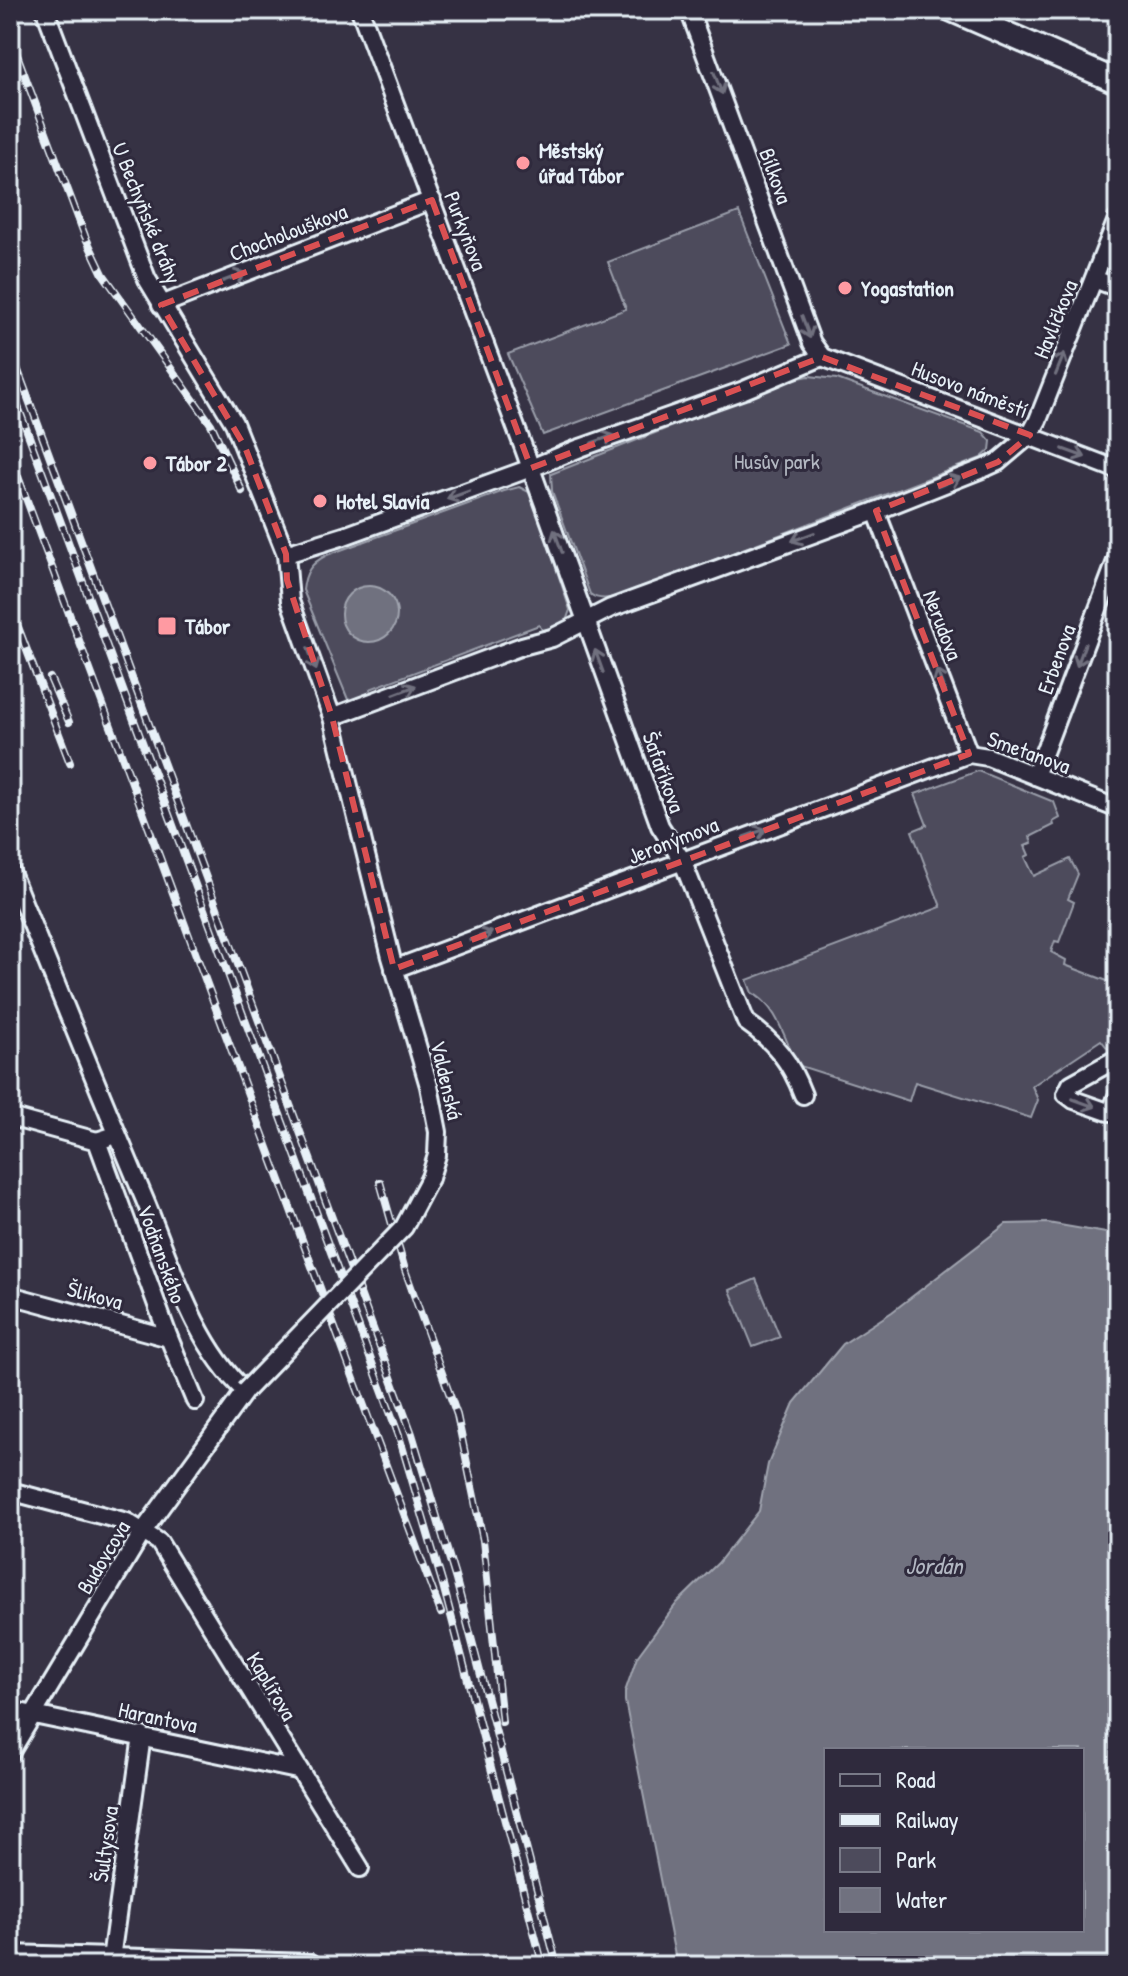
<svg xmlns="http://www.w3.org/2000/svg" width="1128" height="1976" font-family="'Patrick Hand',sans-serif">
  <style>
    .green { fill: #4d4b5c; stroke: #9a9eaa; stroke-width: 2 }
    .water { fill: #70717f; stroke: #a0a4af; stroke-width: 2; fill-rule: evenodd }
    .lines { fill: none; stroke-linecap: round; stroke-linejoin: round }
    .street-casing { stroke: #e8f1f8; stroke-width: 22 }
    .secondary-casing { stroke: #e8f1f8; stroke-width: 28 }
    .street { stroke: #2f2a3d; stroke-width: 16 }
    .secondary { stroke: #2f2a3d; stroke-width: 22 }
    .rail-casing { stroke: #e8f1f8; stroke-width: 8 }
    .rail { stroke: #2f2a3d; stroke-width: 5; stroke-dasharray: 15; stroke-linecap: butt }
    .street-bridge-casing { stroke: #e8f1f8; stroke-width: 22; stroke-linecap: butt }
    .street-bridge { stroke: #2f2a3d; stroke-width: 16 }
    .oneway { stroke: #70707e }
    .marked { fill: none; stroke: #da5052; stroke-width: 6; stroke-dasharray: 16 10; stroke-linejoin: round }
    .poi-dot { fill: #ff9aa2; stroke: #2f2a3d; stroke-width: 3 }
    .labels { text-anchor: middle; stroke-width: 6; stroke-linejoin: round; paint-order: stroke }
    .poi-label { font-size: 22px; font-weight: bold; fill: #e8f1f8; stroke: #2f2a3d; text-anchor: start }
    .street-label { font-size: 22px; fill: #e8f1f8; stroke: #2f2a3d }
    .park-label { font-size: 22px; fill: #b2b7c1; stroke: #2f2a3d }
    .water-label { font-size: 24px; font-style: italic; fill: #b2b7c2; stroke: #2f2a3d }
  </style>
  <rect width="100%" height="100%" fill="#363244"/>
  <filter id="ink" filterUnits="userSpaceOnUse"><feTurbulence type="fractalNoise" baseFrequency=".0125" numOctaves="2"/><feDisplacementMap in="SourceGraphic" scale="16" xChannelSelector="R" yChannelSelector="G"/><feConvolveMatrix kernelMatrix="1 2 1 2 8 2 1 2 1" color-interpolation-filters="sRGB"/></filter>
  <g filter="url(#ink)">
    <g class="green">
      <polygon points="739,212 791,344 543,435 508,354 626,309 608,262"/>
      <path d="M809,376L837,379L983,432L991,441L990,450L981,458L656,582C638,588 606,607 590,594L552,491L551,474L789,380Z"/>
      <path d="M519,487L529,492L533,498L570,610L566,621L543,631L539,625L370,689L373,696L349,702L303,590C305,572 311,563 327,555L504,491Z"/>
      <path d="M978,771L1054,802L1060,818L1053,822L1054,825L1030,837L1032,843L1025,846L1029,855L1025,857L1034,876L1070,859L1078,874L1068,899L1074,902L1059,942L1055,941L1051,952L1066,960L1065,965L1118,985V1046L1109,1050L1101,1040L1032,1086L1038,1100L1031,1118L915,1082L909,1101L797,1065C785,1040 777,1005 752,993L747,980L941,907L912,831L927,825L915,794Z"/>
      <polygon points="756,1279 780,1337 753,1347 730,1290"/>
    </g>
    <g class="water">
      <circle cx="369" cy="614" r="28"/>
      <path d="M1048,1223L1118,1235V1966H677L625,1701V1692L637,1657L677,1603L718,1563L759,1511L768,1464L794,1403L843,1344L892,1312L1006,1224ZM826,1750H1082V1930H826Z"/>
    </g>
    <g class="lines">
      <defs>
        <g id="street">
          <polyline points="45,10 147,279 234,423 286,554 290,601 332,717 391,957 429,1086 438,1132 437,1155 430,1178"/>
          <path d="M360,10L524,449L660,826L682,860L746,1022C776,1043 790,1061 803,1095"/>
          <polyline points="689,10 812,343 822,357"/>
          <polyline points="1094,279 1118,288"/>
          <polyline points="161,305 432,200"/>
          <polyline points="876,511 969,754"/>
          <polyline points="286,554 344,536 531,468 580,448 744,390 822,357 1118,470"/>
          <polyline points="332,717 522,646 552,638 611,608 876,511 987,467 998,462 1030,435 1038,420 1118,217"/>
          <polyline points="1035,776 1118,556"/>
          <path d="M10,870C54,979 98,1089 144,1198C171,1262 193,1343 245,1391L144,1530L10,1753"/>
          <polyline points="394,969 969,754 988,757 1118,809"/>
          <polyline points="1118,1058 1071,1084 1066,1094 1074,1100 1108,1112 1111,1112 1118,1094"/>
          <polyline points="10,1117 97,1141"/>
          <polyline points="116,1135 97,1141 169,1338 195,1401"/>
          <polyline points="10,1295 169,1338"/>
          <polyline points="10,1491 127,1522 159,1542 360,1868"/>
          <polyline points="10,1710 297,1770"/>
          <polyline points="10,1954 311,1963"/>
          <polyline points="111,1959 142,1736"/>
        </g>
        <polyline id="secondary" points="952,10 1118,82"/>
      </defs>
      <use href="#street" class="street-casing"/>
      <use href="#secondary" class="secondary-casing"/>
      <use href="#street" class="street"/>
      <use href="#secondary" class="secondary"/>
      <defs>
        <g id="rail">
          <polyline points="10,29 14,47 85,236 103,274 211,424 242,491"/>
          <polyline points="10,349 412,1434 456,1580 557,1966"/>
          <polyline points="10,385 399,1436 443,1585 543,1966"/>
          <polyline points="10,455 441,1613"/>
          <polyline points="10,606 70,763"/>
          <polyline points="50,678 69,722"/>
          <polyline points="380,1182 405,1270 457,1415 483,1540 502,1722"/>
        </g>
      </defs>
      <use href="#rail" class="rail-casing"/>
      <use href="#rail" class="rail"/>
      <defs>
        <polyline id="street-bridge" points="245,1391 404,1227 430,1178"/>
      </defs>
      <use href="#street-bridge" class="street-bridge-casing"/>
      <use href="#street-bridge" class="street-bridge"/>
    </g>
    <defs><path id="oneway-shaft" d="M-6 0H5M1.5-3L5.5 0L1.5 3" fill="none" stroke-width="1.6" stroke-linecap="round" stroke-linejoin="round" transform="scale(2)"/></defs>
    <g class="oneway">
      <use href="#oneway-shaft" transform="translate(718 83) rotate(69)"/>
      <use href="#oneway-shaft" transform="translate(234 277) rotate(-21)"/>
      <use href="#oneway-shaft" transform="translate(806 327) rotate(70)"/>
      <use href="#oneway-shaft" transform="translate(1060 364) rotate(-68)"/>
      <use href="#oneway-shaft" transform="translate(603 439) rotate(-19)"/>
      <use href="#oneway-shaft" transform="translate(1074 453) rotate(20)"/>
      <use href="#oneway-shaft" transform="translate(949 482) rotate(-22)"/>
      <use href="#oneway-shaft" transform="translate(458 495) rotate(160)"/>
      <use href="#oneway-shaft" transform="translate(803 537) rotate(159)"/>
      <use href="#oneway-shaft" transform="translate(558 541) rotate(-110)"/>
      <use href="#oneway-shaft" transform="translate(1081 655) rotate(110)"/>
      <use href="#oneway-shaft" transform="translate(312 659) rotate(69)"/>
      <use href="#oneway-shaft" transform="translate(599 661) rotate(-110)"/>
      <use href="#oneway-shaft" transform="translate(941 681) rotate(-111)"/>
      <use href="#oneway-shaft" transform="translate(405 690) rotate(-21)"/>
      <use href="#oneway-shaft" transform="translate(755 833) rotate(-20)"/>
      <use href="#oneway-shaft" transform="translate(481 936) rotate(-21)"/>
      <use href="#oneway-shaft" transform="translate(1084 1103) rotate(20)"/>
    </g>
  </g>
  <path class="marked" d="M432,200L531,468L822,357L1030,435L998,462L876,511L969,754L394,969L332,717L287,580L286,554L245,447L161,305Z"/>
  <g class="poi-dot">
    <circle cx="523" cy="163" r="8"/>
    <circle cx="845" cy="288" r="8"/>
    <circle cx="150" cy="463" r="8"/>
    <circle cx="320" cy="501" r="8"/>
    <rect x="157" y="616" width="20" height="20" rx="4"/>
  </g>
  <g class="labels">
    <g class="poi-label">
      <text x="539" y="158">Městský<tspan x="539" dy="25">úřad Tábor</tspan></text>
      <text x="861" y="296">Yogastation</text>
      <text x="166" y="471">Tábor 2</text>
      <text x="336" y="509">Hotel Slavia</text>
      <text x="185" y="634">Tábor</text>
    </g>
    <g class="street-label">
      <text transform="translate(776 176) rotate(70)" y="8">Bílkova</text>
      <text transform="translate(147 213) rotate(68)" y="8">U Bechyňské dráhy</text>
      <text transform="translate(466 231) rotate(69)" y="8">Purkyňova</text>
      <text transform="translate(288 232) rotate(-21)" y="8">Chocholouškova</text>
      <text transform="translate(1055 319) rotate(-68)" y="8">Havlíčkova</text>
      <text transform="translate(970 389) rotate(21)" y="8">Husovo náměstí</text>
      <text transform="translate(943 625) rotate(69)" y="8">Nerudova</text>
      <text transform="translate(1056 659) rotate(-70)" y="8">Erbenova</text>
      <text transform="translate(1029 752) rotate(20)" y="8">Smetanova</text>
      <text transform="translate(664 772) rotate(70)" y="8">Šafaříkova</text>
      <text transform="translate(673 840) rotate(-21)" y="8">Jeronýmova</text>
      <text transform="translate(447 1080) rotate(77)" y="8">Valdenská</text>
      <text transform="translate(162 1254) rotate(70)" y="8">Vodňanského</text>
      <text transform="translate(95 1295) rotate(15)" y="8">Šlikova</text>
      <text transform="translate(103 1557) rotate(-59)" y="8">Budovcova</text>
      <text transform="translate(272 1686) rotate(59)" y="8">Kaplířova</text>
      <text transform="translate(158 1717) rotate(12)" y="8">Harantova</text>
      <text transform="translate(105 1844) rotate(-82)" y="8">Šultysova</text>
    </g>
    <g class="park-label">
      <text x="777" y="469">Husův park</text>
    </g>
    <g class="water-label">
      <text x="934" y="1574">Jordán</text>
    </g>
  </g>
  <rect width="1128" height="1976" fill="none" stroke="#2f2a3d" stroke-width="40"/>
  <rect x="20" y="20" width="1088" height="1936" fill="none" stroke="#e8f1f8" stroke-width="3" filter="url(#ink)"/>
  <rect x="824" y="1748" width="260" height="184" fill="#2f2a3d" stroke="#797a88" stroke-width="2"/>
  <rect x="840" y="1774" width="40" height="12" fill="#2f2a3d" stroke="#797a88" stroke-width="2"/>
  <text x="896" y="1788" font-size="24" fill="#e8f1f8">Road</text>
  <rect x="840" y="1814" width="40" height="12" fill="#e8f1f8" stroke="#797a88" stroke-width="2"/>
  <text x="896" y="1828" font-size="24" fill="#e8f1f8">Railway</text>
  <rect x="840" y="1848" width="40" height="24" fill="#4d4b5c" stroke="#797a88" stroke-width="2"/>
  <text x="896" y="1868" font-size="24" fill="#e8f1f8">Park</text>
  <rect x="840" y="1888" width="40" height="24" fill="#70717f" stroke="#797a88" stroke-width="2"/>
  <text x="896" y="1908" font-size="24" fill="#e8f1f8">Water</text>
</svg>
